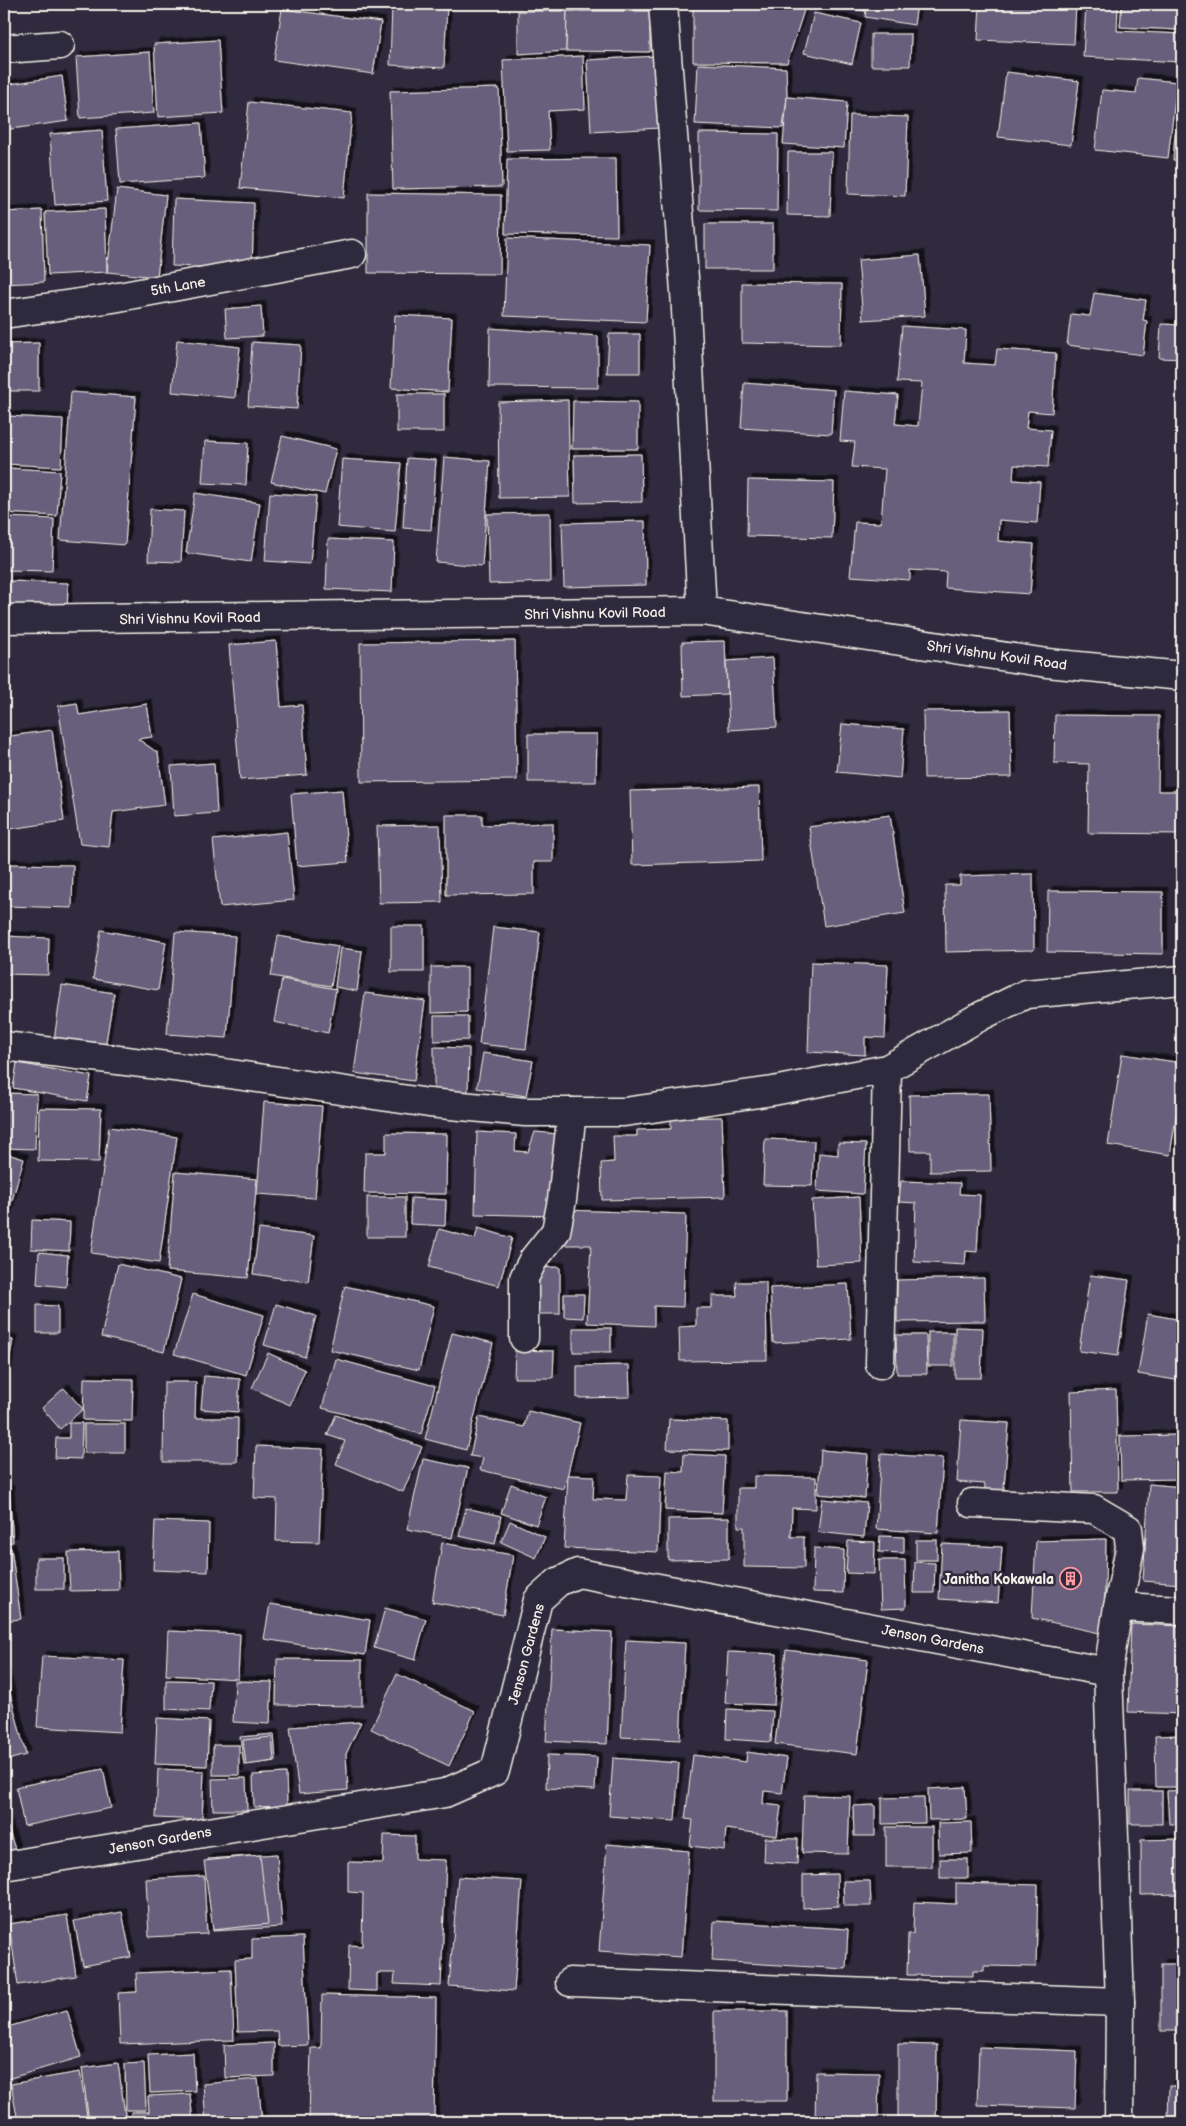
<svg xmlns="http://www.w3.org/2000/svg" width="1186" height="2126" font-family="'Balsamiq Sans',sans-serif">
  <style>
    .building { fill: #675e7c; stroke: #f4f1e8; filter: url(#shadow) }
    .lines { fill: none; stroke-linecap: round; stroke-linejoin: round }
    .minor-casing { stroke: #f4f1e8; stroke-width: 31 }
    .minor { stroke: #2f2a3d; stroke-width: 28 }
    .labels { text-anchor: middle; stroke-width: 5; stroke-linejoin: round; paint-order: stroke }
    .street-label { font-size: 14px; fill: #f4f1e8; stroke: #2f2a3d }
    .poi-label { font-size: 14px; font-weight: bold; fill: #f4f1e8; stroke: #2f2a3d; text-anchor: end }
  </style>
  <defs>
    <filter id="shadow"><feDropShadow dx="4.5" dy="-4.5" stdDeviation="0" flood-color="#0009"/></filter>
  </defs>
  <rect width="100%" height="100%" fill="#2f2a3d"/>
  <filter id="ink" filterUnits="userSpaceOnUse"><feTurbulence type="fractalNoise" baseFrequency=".02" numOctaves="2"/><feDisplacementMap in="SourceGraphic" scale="10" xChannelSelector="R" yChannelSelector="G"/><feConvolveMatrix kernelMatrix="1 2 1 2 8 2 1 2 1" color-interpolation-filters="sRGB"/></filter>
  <g filter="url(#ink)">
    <g class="building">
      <polygon points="392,4 447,4 444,68 390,65"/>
      <polygon points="533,4 651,4 650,11 533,11"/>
      <polygon points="693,4 806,4 787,63 693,62"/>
      <polygon points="827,4 866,4 865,11 826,6"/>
      <polygon points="867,4 917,4 914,25 865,17"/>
      <polygon points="980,4 1076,4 1074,44 978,40"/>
      <polygon points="1086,4 1118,5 1117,31 1182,34 1182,62 1083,57"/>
      <polygon points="1122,4 1179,4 1178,30 1120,27"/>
      <polygon points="282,9 381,22 373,74 274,60"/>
      <polygon points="518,11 567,11 566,51 518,54"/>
      <polygon points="567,11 650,11 650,52 566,51"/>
      <polygon points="814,13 861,23 852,64 804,53"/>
      <polygon points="871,34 911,34 910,66 871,66"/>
      <polygon points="218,40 223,113 158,117 154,44"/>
      <polygon points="150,52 154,113 80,118 76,57"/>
      <polygon points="583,56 585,109 548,111 550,150 507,151 503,60"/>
      <polygon points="657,56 660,128 591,132 587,60"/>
      <polygon points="698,64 786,68 787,97 783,128 695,124"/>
      <polygon points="1006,72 1079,81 1071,145 998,137"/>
      <polygon points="62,76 68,121 4,130 4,85"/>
      <polygon points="1138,78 1177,82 1168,158 1095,150 1102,90 1136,93"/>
      <polygon points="499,88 502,187 393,189 390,91"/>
      <polygon points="787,97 847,102 844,148 783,144"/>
      <polygon points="249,102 352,113 344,198 240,188"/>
      <polygon points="850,115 908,117 905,196 848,194"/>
      <polygon points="201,123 205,178 120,184 116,129"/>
      <polygon points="102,130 107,201 55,205 50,134"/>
      <polygon points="699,133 778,134 777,211 699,210"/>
      <polygon points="1175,133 1182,134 1182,161 1173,160"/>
      <polygon points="788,152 832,152 830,216 787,215"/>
      <polygon points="616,158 617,236 505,234 507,159"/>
      <polygon points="117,189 166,195 157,277 107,272"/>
      <polygon points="368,193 501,195 500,274 368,273"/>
      <polygon points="174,199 254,203 252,269 172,266"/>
      <polygon points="105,209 107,272 48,275 45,212"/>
      <polygon points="42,210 44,282 4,284 4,212"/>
      <rect x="705" y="224" width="68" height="45"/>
      <polygon points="507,238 650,245 646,322 504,316"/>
      <polygon points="920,255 925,316 863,320 858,260"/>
      <polygon points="742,283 842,284 841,345 742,343"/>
      <polygon points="1094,293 1146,300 1143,320 1147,321 1143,355 1067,345 1071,314 1090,316"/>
      <polygon points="261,306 263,336 227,338 225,309"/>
      <polygon points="395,315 452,318 448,392 391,388"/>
      <polygon points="1161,324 1182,325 1182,359 1159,358"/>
      <polygon points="902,326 966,330 964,363 995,365 997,349 1056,353 1052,413 1028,411 1026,428 1051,430 1048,467 1014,465 1013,480 1040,482 1037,523 999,520 998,541 1034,544 1030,594 945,588 946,572 910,570 910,580 850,576 855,522 881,523 885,469 852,467 855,442 840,441 844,391 898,395 895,424 918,426 922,383 897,382"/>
      <polygon points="490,328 598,336 598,388 489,387"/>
      <polygon points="609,334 640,334 640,373 607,373"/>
      <polygon points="177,340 240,347 235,398 172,392"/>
      <polygon points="252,342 301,345 297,409 248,406"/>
      <polygon points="39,343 39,391 4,391 4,344"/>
      <polygon points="744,383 834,390 831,434 741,428"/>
      <polygon points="71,392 136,397 125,545 60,540"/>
      <rect x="397" y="394" width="47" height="38"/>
      <polygon points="568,400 570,497 499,498 498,402"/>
      <polygon points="573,401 638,402 638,449 572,449"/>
      <polygon points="7,416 63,419 61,467 5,464"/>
      <polygon points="282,436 336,449 325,494 271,482"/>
      <polygon points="205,441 248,443 246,485 202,483"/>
      <polygon points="641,454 642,502 575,503 574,455"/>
      <polygon points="444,457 490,461 482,566 436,562"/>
      <polygon points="407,458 436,460 431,530 403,528"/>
      <polygon points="342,459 401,463 395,532 337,527"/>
      <polygon points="7,468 60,471 57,516 4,513"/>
      <polygon points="748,480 834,482 832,538 747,536"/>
      <polygon points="195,493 260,503 251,562 186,553"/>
      <polygon points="270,493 316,496 310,564 265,561"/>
      <polygon points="150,509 184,511 181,562 148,561"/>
      <polygon points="550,513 551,582 489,584 487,514"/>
      <polygon points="5,517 54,519 52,571 4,570"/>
      <polygon points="645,521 646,585 564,587 562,523"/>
      <polygon points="328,539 394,542 392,592 326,589"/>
      <polygon points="7,581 68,583 67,616 7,614"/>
      <polygon points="1180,597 1182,597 1182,630 1177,629"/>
      <polygon points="276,641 281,707 302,705 307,775 240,780 229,645"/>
      <polygon points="515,641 517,780 361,782 360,643"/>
      <polygon points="725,641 727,694 683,696 682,642"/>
      <polygon points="773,658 777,727 729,730 726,661"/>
      <polygon points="77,703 79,715 147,704 152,737 138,739 158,753 165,805 113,812 109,847 80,844 58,706"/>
      <polygon points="1010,710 1012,777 924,778 923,711"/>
      <polygon points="1055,715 1159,716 1158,791 1182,791 1182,834 1088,833 1089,764 1054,763"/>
      <polygon points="842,724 904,729 900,778 837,772"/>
      <polygon points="52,730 64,821 4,830 4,786 7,786 4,765 4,737"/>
      <polygon points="528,734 597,734 596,782 528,782"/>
      <polygon points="214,763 217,813 174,816 171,766"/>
      <polygon points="759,787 761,861 632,865 630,791"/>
      <polygon points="342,790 348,862 297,866 291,794"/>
      <polygon points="446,815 482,815 482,825 553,823 553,862 534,862 534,894 446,895"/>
      <polygon points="890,815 905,913 824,926 809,827"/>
      <polygon points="440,825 442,902 379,903 377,826"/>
      <polygon points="287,832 294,900 220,907 213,840"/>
      <polygon points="5,864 73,865 72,908 4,906"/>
      <polygon points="1033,874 1034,950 946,952 945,885 960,885 960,876"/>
      <polygon points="1048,891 1163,892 1163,954 1047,952"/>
      <rect x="391" y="926" width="33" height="46"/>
      <polygon points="493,927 540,932 526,1049 479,1044"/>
      <polygon points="101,930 166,942 158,990 93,979"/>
      <polygon points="175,932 235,936 227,1038 167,1034"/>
      <polygon points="4,936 49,938 48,975 4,974"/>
      <polygon points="278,936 338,946 331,986 271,976"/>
      <polygon points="340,948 362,951 357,991 335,987"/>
      <polygon points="811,962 888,965 885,1038 865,1037 865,1055 808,1052"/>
      <polygon points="431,967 467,967 467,1012 431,1013"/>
      <polygon points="282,979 336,989 328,1033 274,1022"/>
      <polygon points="62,985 114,993 105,1048 54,1040"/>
      <polygon points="365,993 425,1001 414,1081 354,1073"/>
      <polygon points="434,1016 468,1016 468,1040 434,1041"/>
      <polygon points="434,1047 469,1048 468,1093 434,1092"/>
      <polygon points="483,1053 533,1061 526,1096 477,1088"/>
      <polygon points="1122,1054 1182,1063 1182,1079 1170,1155 1108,1145"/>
      <polygon points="17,1063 91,1076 87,1101 13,1088"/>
      <polygon points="4,1093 37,1094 35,1149 4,1148"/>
      <polygon points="989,1094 991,1171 930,1172 930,1151 910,1151 909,1095"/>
      <polygon points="264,1102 322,1106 315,1198 257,1194"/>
      <polygon points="39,1108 101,1109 99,1162 38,1161"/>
      <polygon points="722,1117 725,1197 602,1200 601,1163 614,1162 613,1136 637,1136 637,1130 671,1129 671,1118"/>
      <polygon points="109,1127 177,1137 159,1263 91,1253"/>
      <polygon points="477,1132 516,1134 515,1151 528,1152 535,1132 558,1134 556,1216 475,1214"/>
      <polygon points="386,1133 447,1134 446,1194 364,1193 365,1153 386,1153"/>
      <polygon points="765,1139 814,1141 812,1186 763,1185"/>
      <polygon points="838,1143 866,1144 863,1194 817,1191 819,1153 838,1155"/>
      <polygon points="4,1153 24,1159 4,1228"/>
      <polygon points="175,1172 257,1179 248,1278 167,1271"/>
      <polygon points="901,1181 960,1183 959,1194 980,1195 977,1252 966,1251 965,1265 914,1262 916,1203 899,1202"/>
      <rect x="367" y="1197" width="38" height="40"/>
      <polygon points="859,1197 862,1263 816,1265 812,1200"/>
      <polygon points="411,1198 446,1200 445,1226 410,1224"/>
      <polygon points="564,1210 686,1214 683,1307 654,1306 654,1326 587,1323 591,1245 563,1245"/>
      <polygon points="32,1220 70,1222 69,1251 31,1249"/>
      <polygon points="478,1228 512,1238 499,1286 429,1267 439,1229 475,1239"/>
      <polygon points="259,1229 314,1236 308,1282 253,1274"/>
      <polygon points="39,1252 68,1255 66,1287 37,1284"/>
      <polygon points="118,1264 181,1279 164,1352 101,1337"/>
      <polygon points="560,1267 560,1314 534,1314 534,1268"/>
      <polygon points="1090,1275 1129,1280 1118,1356 1079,1351"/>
      <polygon points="984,1278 985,1321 897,1322 897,1280"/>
      <polygon points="736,1282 766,1282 767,1360 680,1361 679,1327 696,1326 696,1308 712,1308 712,1296 737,1296"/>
      <polygon points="848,1284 851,1339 773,1343 770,1288"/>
      <polygon points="345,1286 434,1306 419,1370 330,1350"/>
      <polygon points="193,1294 264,1315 246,1375 174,1354"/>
      <polygon points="564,1294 584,1294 583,1318 564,1317"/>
      <polygon points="276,1304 316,1316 305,1357 264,1345"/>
      <polygon points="37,1305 58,1306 58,1333 37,1333"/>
      <polygon points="1148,1314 1182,1320 1182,1381 1138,1374"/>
      <polygon points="955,1327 983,1328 981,1378 955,1378"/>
      <rect x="573" y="1328" width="38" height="24"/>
      <rect x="928" y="1332" width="25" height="34"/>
      <polygon points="452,1333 493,1343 466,1450 425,1439"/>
      <polygon points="896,1335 926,1335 927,1374 897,1374"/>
      <polygon points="4,1338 13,1340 4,1387"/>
      <polygon points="515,1350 554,1351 553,1378 514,1378"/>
      <polygon points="268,1353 305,1370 290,1405 252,1388"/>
      <polygon points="336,1359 435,1386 421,1434 322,1408"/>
      <polygon points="629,1365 630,1397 577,1398 577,1366"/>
      <polygon points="204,1376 240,1379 238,1412 201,1409"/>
      <polygon points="84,1378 133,1379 132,1421 83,1420"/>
      <polygon points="164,1382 196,1382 195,1418 238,1418 237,1462 163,1462"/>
      <polygon points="64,1388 83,1409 60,1429 42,1408"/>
      <polygon points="1116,1390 1118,1492 1073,1492 1071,1392"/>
      <polygon points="528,1411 580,1423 564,1489 480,1470 483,1458 470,1456 479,1417 524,1427"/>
      <polygon points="336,1415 422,1447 403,1492 336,1464 345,1441 327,1435"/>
      <polygon points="669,1419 728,1421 728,1451 667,1449"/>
      <polygon points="961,1420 1009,1423 1003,1500 984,1499 985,1484 957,1482"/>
      <polygon points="69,1423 82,1423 81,1459 55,1458 56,1438 69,1438"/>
      <rect x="84" y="1424" width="41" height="29"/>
      <polygon points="1182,1435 1182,1479 1121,1480 1120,1436"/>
      <polygon points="256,1446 323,1449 319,1542 276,1541 277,1499 254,1498"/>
      <polygon points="821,1450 868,1454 865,1498 818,1494"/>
      <polygon points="684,1454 725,1456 722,1513 665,1510 667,1471 683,1472"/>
      <polygon points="881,1454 943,1458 938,1533 876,1529"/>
      <polygon points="4,1459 7,1490 4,1490"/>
      <polygon points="423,1459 468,1468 452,1538 407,1529"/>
      <polygon points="568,1475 594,1476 593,1499 626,1500 628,1475 661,1476 658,1552 564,1548"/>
      <polygon points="754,1476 816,1477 816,1509 792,1508 791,1537 804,1537 804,1568 744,1567 744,1527 738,1527 738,1488 754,1488"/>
      <polygon points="511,1484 546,1497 536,1525 501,1513"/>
      <polygon points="1149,1484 1182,1487 1182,1584 1143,1581"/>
      <polygon points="4,1490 9,1490 13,1542 4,1543"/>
      <polygon points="822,1499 867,1503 864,1537 818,1532"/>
      <polygon points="466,1508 501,1516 495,1544 459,1536"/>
      <polygon points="729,1518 729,1559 668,1560 668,1519"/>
      <polygon points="155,1521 209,1523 208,1572 153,1570"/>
      <polygon points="510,1521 545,1537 536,1558 501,1542"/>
      <polygon points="880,1536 904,1537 904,1553 879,1552"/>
      <polygon points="1106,1539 1104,1634 1032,1618 1036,1541"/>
      <rect x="916" y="1540" width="21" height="20"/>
      <polygon points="848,1541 875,1542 874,1574 846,1573"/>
      <polygon points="442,1543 513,1555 503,1615 432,1602"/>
      <polygon points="942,1544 1002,1547 998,1603 939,1599"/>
      <polygon points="11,1548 21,1619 4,1621 4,1549"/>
      <polygon points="814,1548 844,1550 843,1593 813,1592"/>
      <polygon points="118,1551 119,1590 70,1591 68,1552"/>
      <rect x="36" y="1558" width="28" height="31"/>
      <polygon points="879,1560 905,1560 906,1608 881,1609"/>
      <polygon points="915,1562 935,1563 934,1593 914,1593"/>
      <polygon points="270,1604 370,1620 365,1655 264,1639"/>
      <polygon points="385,1608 426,1619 415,1660 374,1648"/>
      <polygon points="1131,1624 1182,1626 1182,1714 1128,1712"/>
      <polygon points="552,1629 612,1632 607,1744 546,1741"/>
      <polygon points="168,1631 240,1634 238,1679 166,1675"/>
      <polygon points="626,1640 685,1643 680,1740 621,1737"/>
      <polygon points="786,1650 868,1660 857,1754 775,1744"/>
      <polygon points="728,1652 777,1654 774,1705 725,1703"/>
      <polygon points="42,1656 124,1660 120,1732 37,1727"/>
      <polygon points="277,1659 362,1660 362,1706 276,1705"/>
      <polygon points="4,1670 26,1755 4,1761"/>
      <polygon points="397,1674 475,1711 449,1766 371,1729"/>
      <polygon points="166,1680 211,1681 209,1711 166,1709"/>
      <polygon points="235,1681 272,1682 270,1724 233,1722"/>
      <polygon points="727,1709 773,1711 771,1742 726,1739"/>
      <polygon points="157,1718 209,1721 207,1766 155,1764"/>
      <polygon points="361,1722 346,1754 348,1790 299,1794 290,1727"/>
      <polygon points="274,1734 276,1761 244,1765 240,1737"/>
      <polygon points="1182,1735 1182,1787 1156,1787 1155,1736"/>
      <polygon points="272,1737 274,1761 246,1765 243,1740"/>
      <rect x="213" y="1745" width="26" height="30"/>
      <polygon points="747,1752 787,1758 782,1793 764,1791 763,1804 781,1806 777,1836 726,1829 724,1850 690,1846 693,1820 685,1819 693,1755 746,1762"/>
      <polygon points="547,1755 597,1757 595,1790 546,1788"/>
      <polygon points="613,1758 679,1763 675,1821 609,1816"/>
      <polygon points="103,1769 111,1808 24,1826 16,1787"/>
      <polygon points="158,1769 204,1771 202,1820 156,1818"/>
      <polygon points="286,1773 287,1806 254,1807 253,1775"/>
      <polygon points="246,1778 247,1810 213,1810 212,1779"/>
      <polygon points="965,1787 967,1819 929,1820 928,1789"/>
      <polygon points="1182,1790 1182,1824 1169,1824 1167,1791"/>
      <rect x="1130" y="1791" width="32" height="33"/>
      <polygon points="804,1795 850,1796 848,1854 802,1853"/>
      <polygon points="924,1797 925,1823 882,1824 882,1798"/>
      <polygon points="875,1805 875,1836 854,1836 853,1806"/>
      <polygon points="4,1816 21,1867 4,1872"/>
      <polygon points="971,1822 972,1853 939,1854 938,1823"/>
      <rect x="886" y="1827" width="46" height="40"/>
      <polygon points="384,1835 415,1836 415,1859 446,1860 441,1986 394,1984 395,1973 377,1973 377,1991 348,1990 349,1945 362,1946 363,1893 348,1892 348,1862 383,1863"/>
      <polygon points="765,1838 798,1839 797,1864 764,1862"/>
      <polygon points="1182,1839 1182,1894 1141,1895 1141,1840"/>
      <polygon points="607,1844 689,1851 681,1957 599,1951"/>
      <polygon points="277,1854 282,1927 213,1931 208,1859"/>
      <polygon points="260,1855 268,1924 213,1930 204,1861"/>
      <rect x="940" y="1859" width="28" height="19"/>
      <polygon points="837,1874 838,1906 803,1908 803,1875"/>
      <polygon points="204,1876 207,1934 149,1937 146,1879"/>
      <polygon points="458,1877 522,1881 514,1991 449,1986"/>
      <polygon points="843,1881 870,1881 871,1906 844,1906"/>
      <polygon points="956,1883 1038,1885 1036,1967 984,1966 984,1971 973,1971 973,1976 907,1975 908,1934 913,1934 914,1902 956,1904"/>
      <polygon points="122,1912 131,1957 83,1966 74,1921"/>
      <polygon points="67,1915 76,1976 18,1985 9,1924"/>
      <polygon points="714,1921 848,1929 846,1969 712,1961"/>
      <polygon points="303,1937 308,2045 278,2046 277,2031 238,2032 235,1960 252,1959 252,1939"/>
      <rect x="1161" y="1964" width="21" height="67"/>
      <polygon points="231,1969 234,2040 120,2044 118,1993 137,1992 136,1973"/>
      <polygon points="322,1995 436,1998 434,2121 309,2119 311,2048 321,2048"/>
      <polygon points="67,2010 81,2057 4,2080 4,2028"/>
      <rect x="714" y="2011" width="73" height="90"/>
      <polygon points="274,2043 274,2076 225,2078 224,2045"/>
      <polygon points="898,2044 937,2045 936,2122 898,2122"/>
      <polygon points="979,2047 1077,2051 1075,2108 977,2105"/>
      <polygon points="193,2053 195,2091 150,2093 148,2055"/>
      <polygon points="118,2063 126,2122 89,2122 82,2068"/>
      <polygon points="144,2063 146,2110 126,2110 125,2064"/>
      <polygon points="80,2072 88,2122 18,2122 11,2084"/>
      <polygon points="816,2072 879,2073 878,2122 815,2122"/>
      <polygon points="258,2079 262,2122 206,2122 203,2084"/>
      <polygon points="1182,2079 1182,2122 1168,2122 1169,2086 1182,2086"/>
      <polygon points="190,2094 193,2122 131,2122 131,2112 149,2112 148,2096"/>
    </g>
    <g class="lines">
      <defs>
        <g id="minor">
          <polyline points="663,4 685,291 702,611"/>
          <polyline points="4,49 60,45"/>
          <polyline points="4,314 113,298 352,254"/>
          <polyline points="4,619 702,611 1047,663 1182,676"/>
          <polyline points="4,1046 223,1073 429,1103 525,1112 624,1112 773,1091 887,1069 981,1016 1026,994 1182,980"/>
          <polyline points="524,1338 524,1278 533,1260 556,1231 562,1200 572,1112"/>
          <polyline points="880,1364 887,1069"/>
          <polyline points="972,1503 1094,1509 1128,1529 1130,1548 1118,1607"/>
          <polyline points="1108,1672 1120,2002 1119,2122"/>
          <polyline points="4,1866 445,1793 495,1771 538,1600 558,1582 578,1573 1108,1672 1118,1607 1182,1610"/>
          <polyline points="570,1982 1120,2002"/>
        </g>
      </defs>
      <use href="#minor" class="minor-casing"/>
      <use href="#minor" class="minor"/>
    </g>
  </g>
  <defs>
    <symbol id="building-ring" viewBox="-11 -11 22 22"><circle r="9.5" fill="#2f2a3d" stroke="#ff9aa2" stroke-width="1.5"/><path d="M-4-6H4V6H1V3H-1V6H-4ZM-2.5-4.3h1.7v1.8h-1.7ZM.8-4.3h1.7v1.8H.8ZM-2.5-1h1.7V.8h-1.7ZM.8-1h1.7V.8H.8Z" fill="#ff9aa2"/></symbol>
  </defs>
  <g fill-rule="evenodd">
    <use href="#building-ring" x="1058" y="1566" width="25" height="25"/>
  </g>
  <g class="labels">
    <g class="street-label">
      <text transform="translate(178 286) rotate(-10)" y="5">5th Lane</text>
      <text transform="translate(595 613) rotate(-1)" y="5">Shri Vishnu Kovil Road</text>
      <text transform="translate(190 618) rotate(-1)" y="5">Shri Vishnu Kovil Road</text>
      <text transform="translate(997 655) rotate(8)" y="5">Shri Vishnu Kovil Road</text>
      <text transform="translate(933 1639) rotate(11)" y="5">Jenson Gardens</text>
      <text transform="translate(526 1654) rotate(-75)" y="5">Jenson Gardens</text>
      <text transform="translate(160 1840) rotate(-10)" y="5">Jenson Gardens</text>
    </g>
    <g class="poi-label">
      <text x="1054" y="1584">Janitha Kokawala</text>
    </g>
  </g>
  <rect width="1186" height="2126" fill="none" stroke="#2f2a3d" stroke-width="20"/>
  <rect x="10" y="10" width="1166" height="2106" fill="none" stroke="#f4f1e8" stroke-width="2" filter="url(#ink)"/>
</svg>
